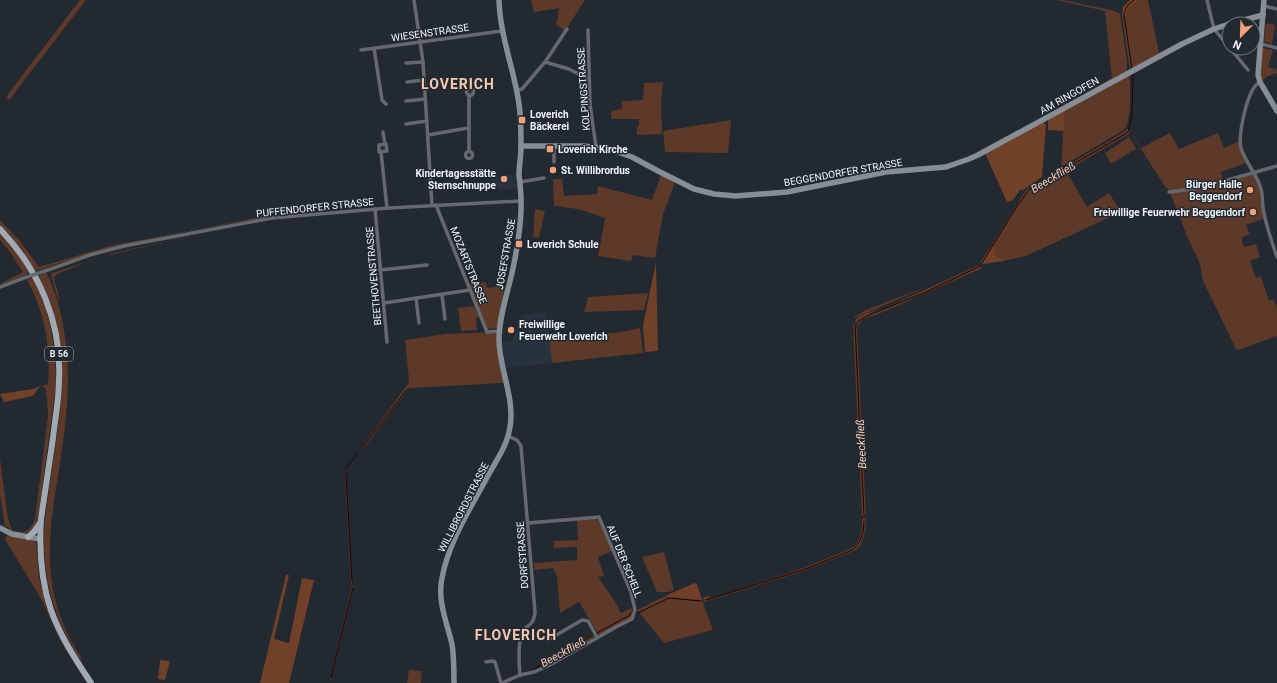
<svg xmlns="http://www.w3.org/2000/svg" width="1277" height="683" font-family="Roboto,sans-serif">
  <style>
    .built { fill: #27323f }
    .green { fill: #5c3929 }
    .forest { fill: #704028 }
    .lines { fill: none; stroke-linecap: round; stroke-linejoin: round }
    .stream { stroke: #200300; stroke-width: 1 }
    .street { stroke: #65696d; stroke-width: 3.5 }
    .secondary { stroke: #878d94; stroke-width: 5.5 }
    .primary { stroke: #a1a9b2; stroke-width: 6 }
    .street-bridge { stroke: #65696d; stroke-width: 3.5 }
    .poi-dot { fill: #f1a27b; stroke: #222931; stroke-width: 1.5 }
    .labels { text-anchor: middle; stroke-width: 3; stroke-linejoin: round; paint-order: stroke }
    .shield { fill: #222931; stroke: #b2b7be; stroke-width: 1 }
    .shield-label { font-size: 9px; font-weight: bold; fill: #eff4fa }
    .street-label { font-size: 10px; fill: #eff4fa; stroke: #222931 }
    .poi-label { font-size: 10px; font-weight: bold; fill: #eff4fa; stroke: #222931; text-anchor: start }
    .water-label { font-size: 11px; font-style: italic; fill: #fccbb4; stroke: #222931 }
    .district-label { font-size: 14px; font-weight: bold; letter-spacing: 1px; fill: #f7c9b3; stroke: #222931 }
  </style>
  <rect width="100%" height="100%" fill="#222931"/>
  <g class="built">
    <polygon points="516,174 517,188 499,190 499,188 481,189 480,182 502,175"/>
    <polygon points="546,312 552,363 506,368 502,342 512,341 522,315"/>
  </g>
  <g class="green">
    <polygon points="80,0 86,0 19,87 11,98 11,99 9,100 7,98 8,94"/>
    <polygon points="531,0 585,0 565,31 555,24 557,22 559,8 534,12"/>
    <path d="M1057,0H1063L1115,11L1120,14L1127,61V71C1087,94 1047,117 1006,138C988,148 968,162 947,164L946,163C960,163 979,151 991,145C1032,124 1072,101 1112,78L1105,11Z"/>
    <polygon points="1139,0 1148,0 1159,53 1191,37 1131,69 1129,64 1122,16 1127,16 1128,9"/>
    <polygon points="1266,23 1275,25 1272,44 1264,41"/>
    <polygon points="1263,48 1273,50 1268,67 1277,70 1277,73 1266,77 1262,81 1260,75"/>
    <path d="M1129,75C1131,85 1131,118 1126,127C1125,129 1122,131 1119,133L1061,167L1065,109Z"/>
    <polygon points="663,82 661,102 662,134 637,135 637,127 639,126 639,119 611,119 611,111 622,109 622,101 643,100 644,83"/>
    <polygon points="731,120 728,153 665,152 663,131"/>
    <polygon points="1127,129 1130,130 1129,134 1066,171 1087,207 1109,193 1121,212 1026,256 1004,261 1003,259 999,258 994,252 995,248 991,246 1026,190 1119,135"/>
    <polygon points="1170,133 1179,149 1218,133 1224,148 1239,141 1240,149 1246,163 1221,172 1223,180 1200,187 1170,191 1166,188 1132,135 1132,134 1141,148"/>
    <polygon points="1129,137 1136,149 1111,164 1105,153"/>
    <polygon points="661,175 674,182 674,185 663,214 655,258 633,255 631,261 598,256 605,218 578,209 554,206 553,179 562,179 564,196 597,194 598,186 652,200"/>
    <polygon points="1253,175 1259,188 1263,219 1246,225 1250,234 1241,238 1244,247 1256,244 1260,257 1250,261 1256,278 1261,276 1269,301 1273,299 1277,307 1277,336 1238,350 1236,349 1203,281 1200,264 1187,236 1170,193"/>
    <polygon points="535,209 545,211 539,238 533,237"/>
    <path d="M270,215L268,217C190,230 111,245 36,271L12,237L0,225V220L20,241L39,267L110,246Z"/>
    <polygon points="0,233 17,252 30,273 0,285 0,284 23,272 10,252 0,240"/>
    <path d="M196,235L104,256L86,262L57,274L54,277C55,286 60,294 59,303L51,274L52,273L113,253Z"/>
    <path d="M979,265L982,268L888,310L862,320L859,324V329L858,324L855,321C859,313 876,311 885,308Z"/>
    <path d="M47,273C67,317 71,368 66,416C58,504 27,575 81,657V661C59,626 46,593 44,550C43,530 46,510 49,490C59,415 77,347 38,276Z"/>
    <path d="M33,278C51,312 56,347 56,385L39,512C34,533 32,536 10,531V528L5,526L0,495V459L8,519L12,530L13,531C26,533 30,532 35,519L48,416L47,397H46C46,392 48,388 42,386L48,384C51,350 45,311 27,280Z"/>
    <polygon points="486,282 487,288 505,286 497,328 487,329 469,284"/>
    <polygon points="933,284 855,318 854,317 866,310"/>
    <polygon points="648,293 644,310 584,312 588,297"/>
    <polygon points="474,306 479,317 476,318 477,330 461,331 458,308"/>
    <polygon points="853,323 856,325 857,331 866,515 862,516"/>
    <polygon points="640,328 643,353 552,363 549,338 575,340 579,334 616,333"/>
    <polygon points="498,332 504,383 409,388 363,449 361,448 408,384 409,380 405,340 445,334"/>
    <polygon points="345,472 346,472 352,584 351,584"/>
    <polygon points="594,518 599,521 612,551 598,557 604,576 598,577 614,600 621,613 632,608 633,616 629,619 599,635 579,602 560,613 557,576 553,568 534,570 534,563 577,560 577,547 554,548 554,541 578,540 577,521 534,524 530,526 529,523"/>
    <path d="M866,518C866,528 864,543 856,550L801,572L704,602L703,597L709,596L712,598L804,568L852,548L855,546L860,537L862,528V519Z"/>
    <polygon points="9,535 34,541 36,543 39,578 44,596 88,683 87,683 61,642 43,602 6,541 5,537"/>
    <polygon points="664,552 674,590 669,592 657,592 642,557"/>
    <polygon points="352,586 354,586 331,680 330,680"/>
    <polygon points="667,595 668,597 702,600 713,630 664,643 637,610"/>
    <polygon points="594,634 594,637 555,661 553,658"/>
    <polygon points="409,670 422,671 421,683 407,683"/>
  </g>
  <g class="forest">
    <polygon points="1130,0 1139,0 1128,9 1127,16 1122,16 1123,7"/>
    <polygon points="1065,109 1064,131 1048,130 1048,120"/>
    <polygon points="1043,122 1046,125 1042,177 1023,190 1020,190 1013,200 1007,202 985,153"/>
    <polygon points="991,246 996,248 994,252 999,258 1003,259 1004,261 983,264 981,262"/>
    <polygon points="656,262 658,351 645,352 643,325"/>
    <polygon points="40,386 33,396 4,402 0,394 33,389"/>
    <polygon points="286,575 289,575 274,639 289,643 302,578 314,580 289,683 260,683"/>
    <polygon points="695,583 697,584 702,600 668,597 667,595"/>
    <polygon points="160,660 170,661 165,680 158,679"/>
  </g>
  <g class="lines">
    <g class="stream">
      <path d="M1132,69L1124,15C1125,8 1128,4 1134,0"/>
      <polyline points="1129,129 1132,113 1133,74"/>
      <polyline points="982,263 1017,206 1029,190 1120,137 1128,132 1129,130"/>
      <polyline points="857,322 871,314 924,293 980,266"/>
      <polyline points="855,325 864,515"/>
      <polyline points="362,448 407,389"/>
      <polyline points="345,469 358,453"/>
      <polyline points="346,473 352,582"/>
      <path d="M706,600L803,570L852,550C861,544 864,532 864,521"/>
      <polyline points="638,613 669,598 701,601"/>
      <polyline points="597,633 630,615 631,612"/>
      <polyline points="533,669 562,655 593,635"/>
      <polyline points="331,678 353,587"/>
    </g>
    <g class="street">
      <polyline points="414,0 423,62 432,205"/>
      <polyline points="1207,0 1214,29 1229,47"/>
      <polyline points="1264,6 1277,9"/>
      <polyline points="588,30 590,105 596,147"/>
      <polyline points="1261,44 1277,48"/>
      <polyline points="374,48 382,100 386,104"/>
      <polyline points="1230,48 1248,70"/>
      <polyline points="361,50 502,31"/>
      <polyline points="545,62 569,69 588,79"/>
      <polyline points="406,63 423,62"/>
      <polyline points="407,82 424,80"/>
      <path d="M1260,82C1247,88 1238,135 1241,148C1245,162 1257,174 1261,189C1263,197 1262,205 1264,213C1267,228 1272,243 1277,257"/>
      <circle cx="470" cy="92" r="3.5"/>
      <polyline points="516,91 522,89 545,62 567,29"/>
      <polyline points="469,95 469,151"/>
      <polyline points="406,101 425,99"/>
      <polyline points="406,124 427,121"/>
      <polyline points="383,132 385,144"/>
      <polyline points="428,135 468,128"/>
      <polygon points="386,144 387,151 379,152 379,145"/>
      <circle cx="469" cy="155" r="3.5"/>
      <polyline points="381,152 387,208"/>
      <polyline points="554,162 554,147"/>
      <polyline points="520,182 544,178"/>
      <polyline points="1169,192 1200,188 1277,166"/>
      <polyline points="436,205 487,332 500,331"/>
      <polyline points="375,209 387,342"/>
      <polyline points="380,270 427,265"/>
      <polyline points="45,271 90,255 124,246 272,218 389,208 521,201"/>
      <polyline points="0,287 21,279"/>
      <polyline points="442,295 445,319"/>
      <polyline points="416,298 419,323"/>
      <polyline points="384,303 470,290"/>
      <path d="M508,436L517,440L521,446L535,612C533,629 526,623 522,633C518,641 519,665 520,675"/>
      <polyline points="548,640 582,620 588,621 597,637"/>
      <polyline points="486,662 492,661 495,662 501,683"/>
      <polyline points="502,683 520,675 534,672 550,665 616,627 632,619 635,610 631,592 599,517 528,523"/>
    </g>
    <g class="secondary">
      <polyline points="1264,0 1258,75 1260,82 1277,111"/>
      <polyline points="1229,24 1263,15"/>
      <polyline points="521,146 584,146 609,149 632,157 660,172 694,189 714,194 736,196 787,192 886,172 946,167 969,159 978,155 1182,44 1214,29 1229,24"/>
      <polyline points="0,528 12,534 40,539"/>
      <path d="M454,683C454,670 454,657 452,644C447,623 437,600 442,578C449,540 472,506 490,472C498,458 508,443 510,427C515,397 499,369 499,339C499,317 507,295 512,273C517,250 522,224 521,200C521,191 520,183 519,175C519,166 521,156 521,147C521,133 521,118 519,104C514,69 500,36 499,0"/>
    </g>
    <g class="primary">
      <path d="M0,229C39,270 62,322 59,380C59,400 55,419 53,438C49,465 45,492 41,519C39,550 41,581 51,610C60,636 76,660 91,683"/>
      <polyline points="28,537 34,532 40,523"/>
    </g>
    <polyline class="street-bridge" points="21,279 45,271"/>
  </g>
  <g class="poi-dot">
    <rect x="518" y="116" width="8" height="8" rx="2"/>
    <rect x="546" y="145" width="8" height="8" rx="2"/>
    <circle cx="553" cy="170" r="4"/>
    <circle cx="504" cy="179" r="4"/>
    <circle cx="1250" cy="190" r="4"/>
    <circle cx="1253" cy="212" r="4"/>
    <rect x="515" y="240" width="8" height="8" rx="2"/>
    <circle cx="511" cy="330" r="4"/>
  </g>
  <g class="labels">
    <rect class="shield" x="45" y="347" width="28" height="14" rx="3"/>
    <g class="shield-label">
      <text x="59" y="357">B 56</text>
    </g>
    <g class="street-label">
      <text transform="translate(430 32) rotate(-8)" y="4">WIESENSTRASSE</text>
      <text transform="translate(583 89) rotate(-94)" y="4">KOLPINGSTRASSE</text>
      <text transform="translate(1069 95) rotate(-29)" y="4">AM RINGOFEN</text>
      <text transform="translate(843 172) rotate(-10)" y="4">BEGGENDORFER STRASSE</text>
      <text transform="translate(315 207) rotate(-6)" y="4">PUFFENDORFER STRASSE</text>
      <text transform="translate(505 254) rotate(-80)" y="4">JOSEFSTRASSE</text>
      <text transform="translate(469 265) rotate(68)" y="4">MOZARTSTRASSE</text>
      <text transform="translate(373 276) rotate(-95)" y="4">BEETHOVENSTRASSE</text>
      <text transform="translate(463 507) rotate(-63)" y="4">WILLIBRORDSTRASSE</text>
      <text transform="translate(522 555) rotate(-94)" y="4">DORFSTRASSE</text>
      <text transform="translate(625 561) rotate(68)" y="4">AUF DER SCHELL</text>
    </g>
    <g class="poi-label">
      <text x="530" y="118">Loverich<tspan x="530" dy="12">Bäckerei</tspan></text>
      <text x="558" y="153">Loverich Kirche</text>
      <text x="561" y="174">St. Willibrordus</text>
      <text x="496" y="177" text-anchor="end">Kindertagesstätte<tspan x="496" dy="12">Sternschnuppe</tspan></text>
      <text x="1242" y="188" text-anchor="end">Bürger Halle<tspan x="1242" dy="12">Beggendorf</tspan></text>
      <text x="1245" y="216" text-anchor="end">Freiwillige Feuerwehr Beggendorf</text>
      <text x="527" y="248">Loverich Schule</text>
      <text x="519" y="328">Freiwillige<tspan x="519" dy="12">Feuerwehr Loverich</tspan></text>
    </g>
    <g class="water-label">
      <text transform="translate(1053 177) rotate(-31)" y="4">Beeckfließ</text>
      <text transform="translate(861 444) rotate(-93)" y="4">Beeckfließ</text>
      <text transform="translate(563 652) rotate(-29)" y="4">Beeckfließ</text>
    </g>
    <g class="district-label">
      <text x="458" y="89">LOVERICH</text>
      <text x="516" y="640">FLOVERICH</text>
    </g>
  </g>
  <g transform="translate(1241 36) rotate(203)"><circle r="19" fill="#222931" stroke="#747a81"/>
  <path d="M0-3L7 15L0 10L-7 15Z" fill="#f1a27b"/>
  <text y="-6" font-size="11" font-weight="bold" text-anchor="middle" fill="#eff4fa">N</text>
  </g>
</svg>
